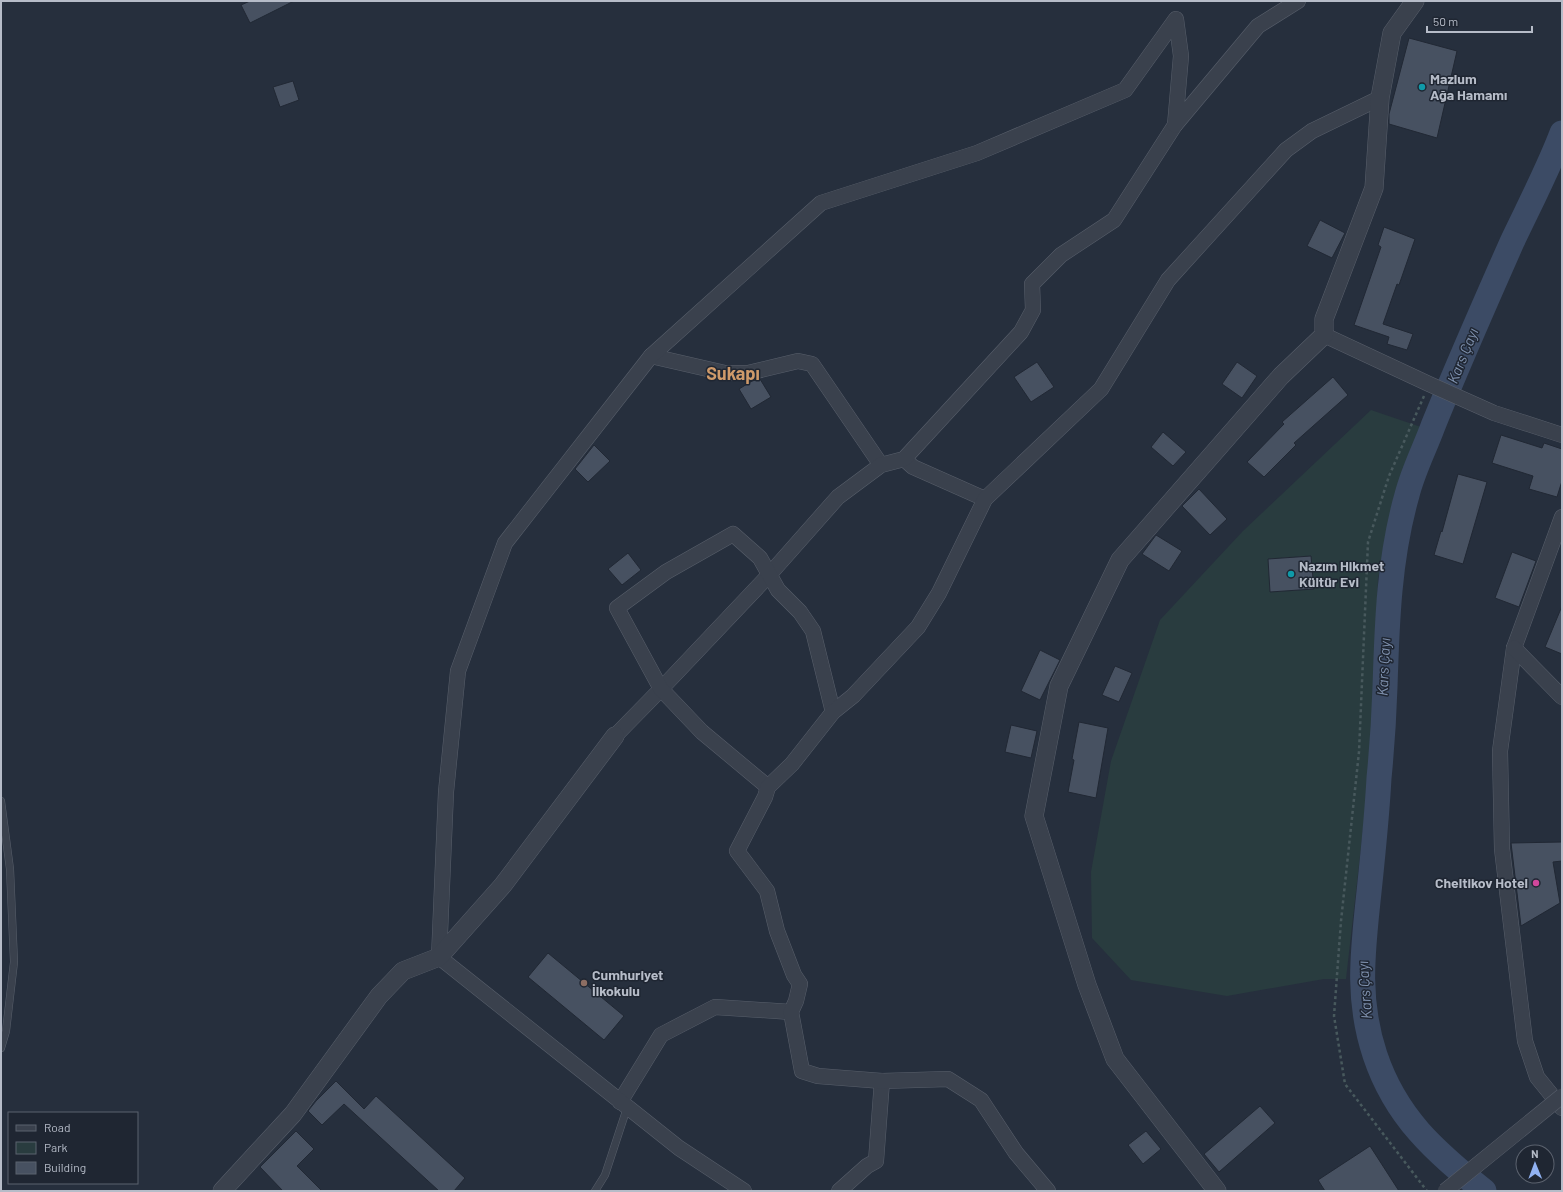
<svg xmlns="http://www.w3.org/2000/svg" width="1563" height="1192" font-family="Barlow,sans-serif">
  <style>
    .green { fill: #293c3f }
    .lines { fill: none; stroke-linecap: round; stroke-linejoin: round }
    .river { stroke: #3c4b65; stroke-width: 25 }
    .building { fill: #475161; stroke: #212834 }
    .service-casing { stroke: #585f6b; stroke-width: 8 }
    .minor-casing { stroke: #585f6b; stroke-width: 16 }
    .tertiary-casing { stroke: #585f6b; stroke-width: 19 }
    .path { stroke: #48595d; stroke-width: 2.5; stroke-dasharray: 3 3; stroke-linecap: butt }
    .service { stroke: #3a414d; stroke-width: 7 }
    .minor { stroke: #3a414d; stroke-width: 15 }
    .tertiary { stroke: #3a414d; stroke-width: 18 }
    .minor-bridge-casing { stroke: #585f6b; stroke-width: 16; stroke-linecap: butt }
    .minor-bridge { stroke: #3a414d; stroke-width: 15 }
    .culture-dot { fill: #0f9aa8; stroke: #1f2632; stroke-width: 1.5 }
    .hotel-dot { fill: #d1479c; stroke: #1f2632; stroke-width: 1.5 }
    .education-dot { fill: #8d6e63; stroke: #1f2632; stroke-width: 1.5 }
    .labels { text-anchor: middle; stroke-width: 3; stroke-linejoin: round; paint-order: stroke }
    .poi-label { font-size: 14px; font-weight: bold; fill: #b6bcc8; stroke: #1f2632; text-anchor: start }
    .water-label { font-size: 15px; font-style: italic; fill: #7f91ae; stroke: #1f2632 }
    .district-label { font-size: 18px; font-weight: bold; fill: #cf9a6a; stroke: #1f2632 }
  </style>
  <rect width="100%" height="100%" fill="#262f3d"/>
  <polygon class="green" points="1371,410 1421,427 1395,495 1378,578 1371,759 1346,979 1324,979 1227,996 1131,980 1092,938 1091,872 1111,761 1160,620 1243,531"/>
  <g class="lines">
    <path class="river" d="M1484,1191C1435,1151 1396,1118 1375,1055C1356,998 1363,950 1369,892C1373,854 1377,816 1379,778C1382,748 1384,717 1385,687C1387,622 1389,558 1407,495C1413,471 1425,448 1433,426C1458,364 1485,303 1512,242C1529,206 1548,170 1562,133"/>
  </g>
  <g class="building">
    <polygon points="250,1 294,1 250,23 241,5"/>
    <polygon points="1409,38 1457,51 1437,138 1389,124 1389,114"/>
    <polygon points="293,81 299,100 280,107 273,87"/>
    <polygon points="1320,220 1345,233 1332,258 1307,246"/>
    <polygon points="1384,227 1415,239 1399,285 1397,284 1383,324 1413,334 1407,350 1387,344 1389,337 1354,325 1381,247 1378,245"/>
    <polygon points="1037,362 1054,387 1031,402 1014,377"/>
    <polygon points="1237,362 1257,376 1242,398 1222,384"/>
    <polygon points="1333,377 1348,395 1294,443 1296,445 1264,477 1247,462 1284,424 1282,422"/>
    <polygon points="760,379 771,397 751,409 739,389 752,381"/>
    <polygon points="1163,432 1186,452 1173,466 1151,447"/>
    <polygon points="1501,435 1542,448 1544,443 1562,449 1562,481 1557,497 1529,489 1533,476 1492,463"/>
    <polygon points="594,445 610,461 588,482 575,469"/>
    <polygon points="1458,474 1487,482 1463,564 1434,555 1441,531 1442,532"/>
    <polygon points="1199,489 1227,519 1210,535 1182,506"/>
    <polygon points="1156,535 1182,551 1169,571 1142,554"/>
    <polygon points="1512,552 1536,561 1519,607 1495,598"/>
    <polygon points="628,553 641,570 622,585 608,569"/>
    <polygon points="1311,556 1314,589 1270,592 1268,559"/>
    <polygon points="1562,606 1562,654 1545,647"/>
    <polygon points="1040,650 1060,660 1040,700 1021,691"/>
    <polygon points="1115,666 1132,673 1119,702 1102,695"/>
    <polygon points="1079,722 1108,728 1096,798 1068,792 1074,760 1072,759"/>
    <polygon points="1011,725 1037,731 1031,758 1005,752"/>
    <polygon points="1562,842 1562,861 1553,862 1560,903 1521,926 1511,843"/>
    <polygon points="548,953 624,1016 604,1040 528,977"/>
    <polygon points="336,1081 364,1109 376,1096 465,1178 454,1191 439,1191 344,1104 322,1125 308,1111 316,1101"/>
    <polygon points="1260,1106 1275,1123 1219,1172 1204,1154"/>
    <polygon points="296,1131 314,1149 297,1166 322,1191 283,1191 260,1167"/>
    <polygon points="1146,1131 1161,1149 1143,1164 1128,1145"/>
    <polygon points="1370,1146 1399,1191 1325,1191 1318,1180"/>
  </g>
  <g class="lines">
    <defs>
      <g id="service">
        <polyline points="1,801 10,869 14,962 6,1031 1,1048"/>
        <polyline points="595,1191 605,1175 627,1108"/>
      </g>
      <g id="minor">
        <polyline points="1324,335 1429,384 1494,413 1562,435"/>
        <polyline points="651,356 725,373 748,373 798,361 812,364 881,465"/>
        <polyline points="904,459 913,467 985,499"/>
        <polyline points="1562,517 1514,648 1500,751 1502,849 1525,1041 1537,1077 1562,1108"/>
        <polyline points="1514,648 1562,697"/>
        <polyline points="615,736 661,689 769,575 838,497 881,465 904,459 1021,332 1033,310 1032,284 1061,255 1114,220 1175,125"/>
        <polyline points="768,787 702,732 661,689 617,608 666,572 733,534 760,558 778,590 800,612 813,631 833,712"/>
        <polyline points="620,1102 661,1035 715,1007 791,1012"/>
        <polyline points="744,1191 679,1148 439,957 446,792 458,671 505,543 651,356 821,203 977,153 1125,90 1176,19 1181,56 1175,125 1258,26 1298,1"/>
        <polyline points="839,1191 867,1166 876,1161 882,1081"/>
        <polyline points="1048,1191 1016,1153 981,1100 948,1079 882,1081 818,1076 802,1071 791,1012 796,1001 800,984 794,975 777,931 767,891 737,851 765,797 768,787 792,764 833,712 853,696 918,627 939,593 985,499 1101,389 1168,280 1286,150 1312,131 1380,98"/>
      </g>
      <g id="tertiary">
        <polyline points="222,1191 293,1114 379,996 403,971 439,957 503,885 615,736"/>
        <polyline points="1217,1191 1115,1059 1087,985 1034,816 1059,686 1120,560 1281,376 1324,335 1324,319 1374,188 1380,98 1392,33 1415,1"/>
      </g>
    </defs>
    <use href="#service" class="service-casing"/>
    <use href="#minor" class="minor-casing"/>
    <use href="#tertiary" class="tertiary-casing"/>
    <polyline class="path" points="1424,396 1389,476 1368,542 1359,752 1341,921 1334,1016 1345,1084 1427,1191"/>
    <use href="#service" class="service"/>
    <use href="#minor" class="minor"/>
    <use href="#tertiary" class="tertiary"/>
    <defs>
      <polyline id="minor-bridge" points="1445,1191 1562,1096"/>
    </defs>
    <use href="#minor-bridge" class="minor-bridge-casing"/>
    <use href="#minor-bridge" class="minor-bridge"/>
  </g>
  <g class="culture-dot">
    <circle cx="1422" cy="87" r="4"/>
    <circle cx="1291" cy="574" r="4"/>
  </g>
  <circle class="hotel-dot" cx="1536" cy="883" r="4"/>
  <circle class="education-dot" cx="584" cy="983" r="4"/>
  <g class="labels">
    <g class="poi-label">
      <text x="1430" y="84">Mazlum<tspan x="1430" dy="16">Ağa Hamamı</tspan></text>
      <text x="1299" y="571">Nazım Hikmet<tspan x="1299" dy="16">Kültür Evi</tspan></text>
      <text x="1528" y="888" text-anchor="end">Cheltikov Hotel</text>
      <text x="592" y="980">Cumhuriyet<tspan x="592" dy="16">İlkokulu</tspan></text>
    </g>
    <g class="water-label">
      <text transform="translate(1463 356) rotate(-68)" y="5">Kars Çayı</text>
      <text transform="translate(1384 667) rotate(-87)" y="5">Kars Çayı</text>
      <text transform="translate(1365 990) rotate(-94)" y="5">Kars Çayı</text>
    </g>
    <g class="district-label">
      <text x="733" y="380">Sukapı</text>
    </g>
  </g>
  <rect width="1563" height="1192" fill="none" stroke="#b6bcc8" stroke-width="4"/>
  <rect x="8" y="1112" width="130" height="72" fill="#1f2632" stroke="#5b626e"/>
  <rect x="16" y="1125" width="20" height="6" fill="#3a414d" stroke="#5b626e"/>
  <text x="44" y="1132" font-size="12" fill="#b6bcc8">Road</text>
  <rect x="16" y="1142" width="20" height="12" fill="#293c3f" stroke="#5b626e"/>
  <text x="44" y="1152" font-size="12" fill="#b6bcc8">Park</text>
  <rect x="16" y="1162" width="20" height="12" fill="#475161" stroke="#5b626e"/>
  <text x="44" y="1172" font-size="12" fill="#b6bcc8">Building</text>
  <g transform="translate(1535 1164) rotate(359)"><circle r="19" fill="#1f2632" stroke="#5b626e"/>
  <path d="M0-3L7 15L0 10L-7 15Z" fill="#91b2f2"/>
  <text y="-6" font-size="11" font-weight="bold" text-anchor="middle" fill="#b6bcc8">N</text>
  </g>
  <path d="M1427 26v6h105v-6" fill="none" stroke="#b6bcc8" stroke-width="2"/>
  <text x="1433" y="26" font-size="12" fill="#b6bcc8" stroke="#1f2632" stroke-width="3" paint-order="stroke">50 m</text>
</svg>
